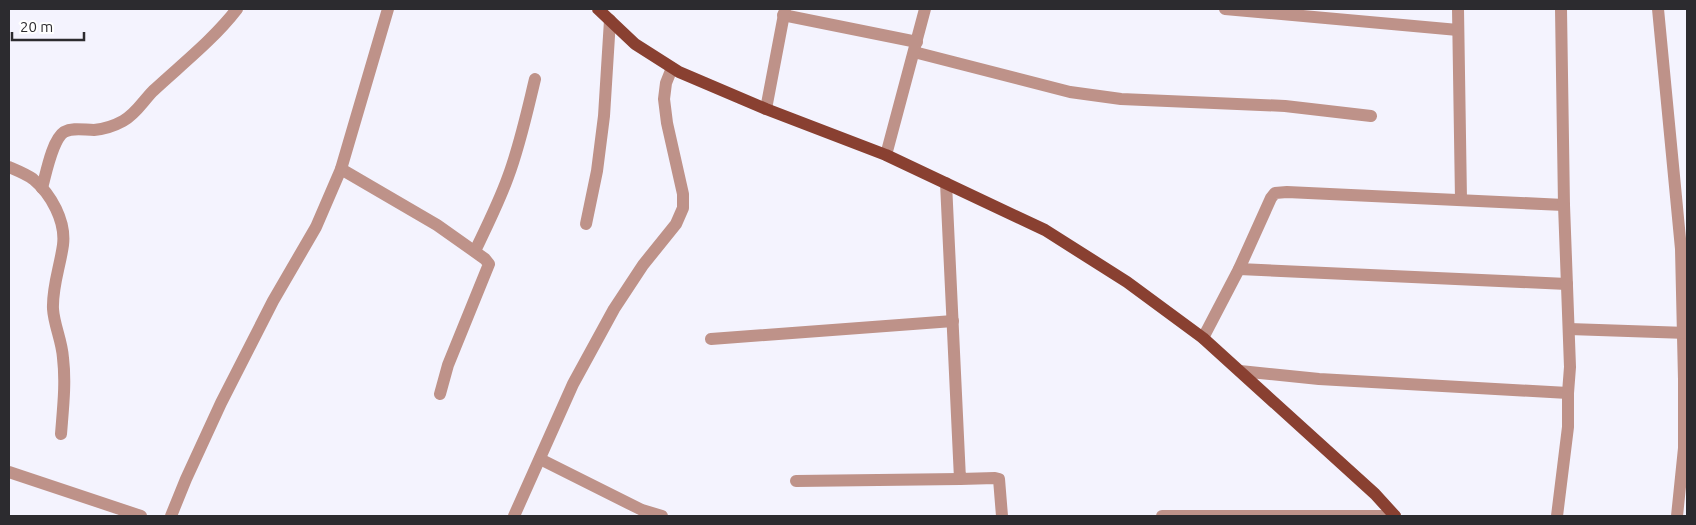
<svg xmlns="http://www.w3.org/2000/svg" width="1696" height="525" font-family="Ubuntu,sans-serif">
  <style>
    .lines { fill: none; stroke-linecap: round; stroke-linejoin: round }
    .minor { stroke: #be9289; stroke-width: 12 }
    .major { stroke: #894031; stroke-width: 12 }
  </style>
  <rect width="100%" height="100%" fill="#f4f3fe"/>
  <g class="lines">
    <g class="minor">
      <polyline points="1225,9 1458,30"/>
      <polyline points="1458,9 1461,200"/>
      <polyline points="1658,9 1681,249 1684,379 1684,448 1677,516"/>
      <polyline points="783,15 917,42"/>
      <polyline points="914,52 1070,92 1121,99 1285,106 1371,116"/>
      <polyline points="766,109 785,9"/>
      <polyline points="886,155 925,9"/>
      <path d="M9,167C16,170 26,174 33,179C51,194 66,221 63,245C60,267 52,287 53,309C54,325 62,341 63,358C66,383 63,408 61,434"/>
      <polyline points="341,169 437,225 485,259 489,264 448,365 440,394"/>
      <polyline points="946,183 960,479 995,478 999,479 1002,516"/>
      <path d="M42,188C46,174 52,140 64,132C73,127 84,130 94,130C104,129 114,126 123,121C136,114 143,101 153,91C182,64 213,40 237,9"/>
      <polyline points="586,224 597,171 604,116 610,20"/>
      <path d="M475,251C487,226 499,202 508,177C520,145 527,112 535,79"/>
      <polyline points="1239,269 1567,284"/>
      <polyline points="1569,329 1687,333"/>
      <polyline points="1203,338 1239,269 1271,198 1275,193 1287,192 1564,205"/>
      <polyline points="711,339 953,321"/>
      <polyline points="1240,371 1319,379 1568,393"/>
      <polyline points="540,459 642,510 662,516"/>
      <polyline points="9,472 141,516"/>
      <polyline points="796,481 960,479"/>
      <polyline points="171,516 186,479 221,403 273,301 316,227 341,169 388,9"/>
      <polyline points="514,516 573,384 614,309 643,265 676,224 683,208 683,194 667,123 664,99 666,83 672,68"/>
      <polyline points="1162,516 1395,516"/>
      <polyline points="1557,516 1568,427 1568,393 1570,367 1564,205 1561,9"/>
    </g>
    <polyline class="major" points="598,9 635,44 679,72 766,109 886,155 1045,230 1127,282 1203,338 1375,494 1395,516"/>
  </g>
  <rect width="1696" height="525" fill="none" stroke="#2c2b2f" stroke-width="20"/>
  <path d="M12 32v8h72v-8" fill="none" stroke="#2c2b2f" stroke-width="2.5"/>
  <text x="20" y="32" font-size="15" fill="#2c2b2f" stroke="#ffffff" stroke-width="4" paint-order="stroke">20 m</text>
</svg>
